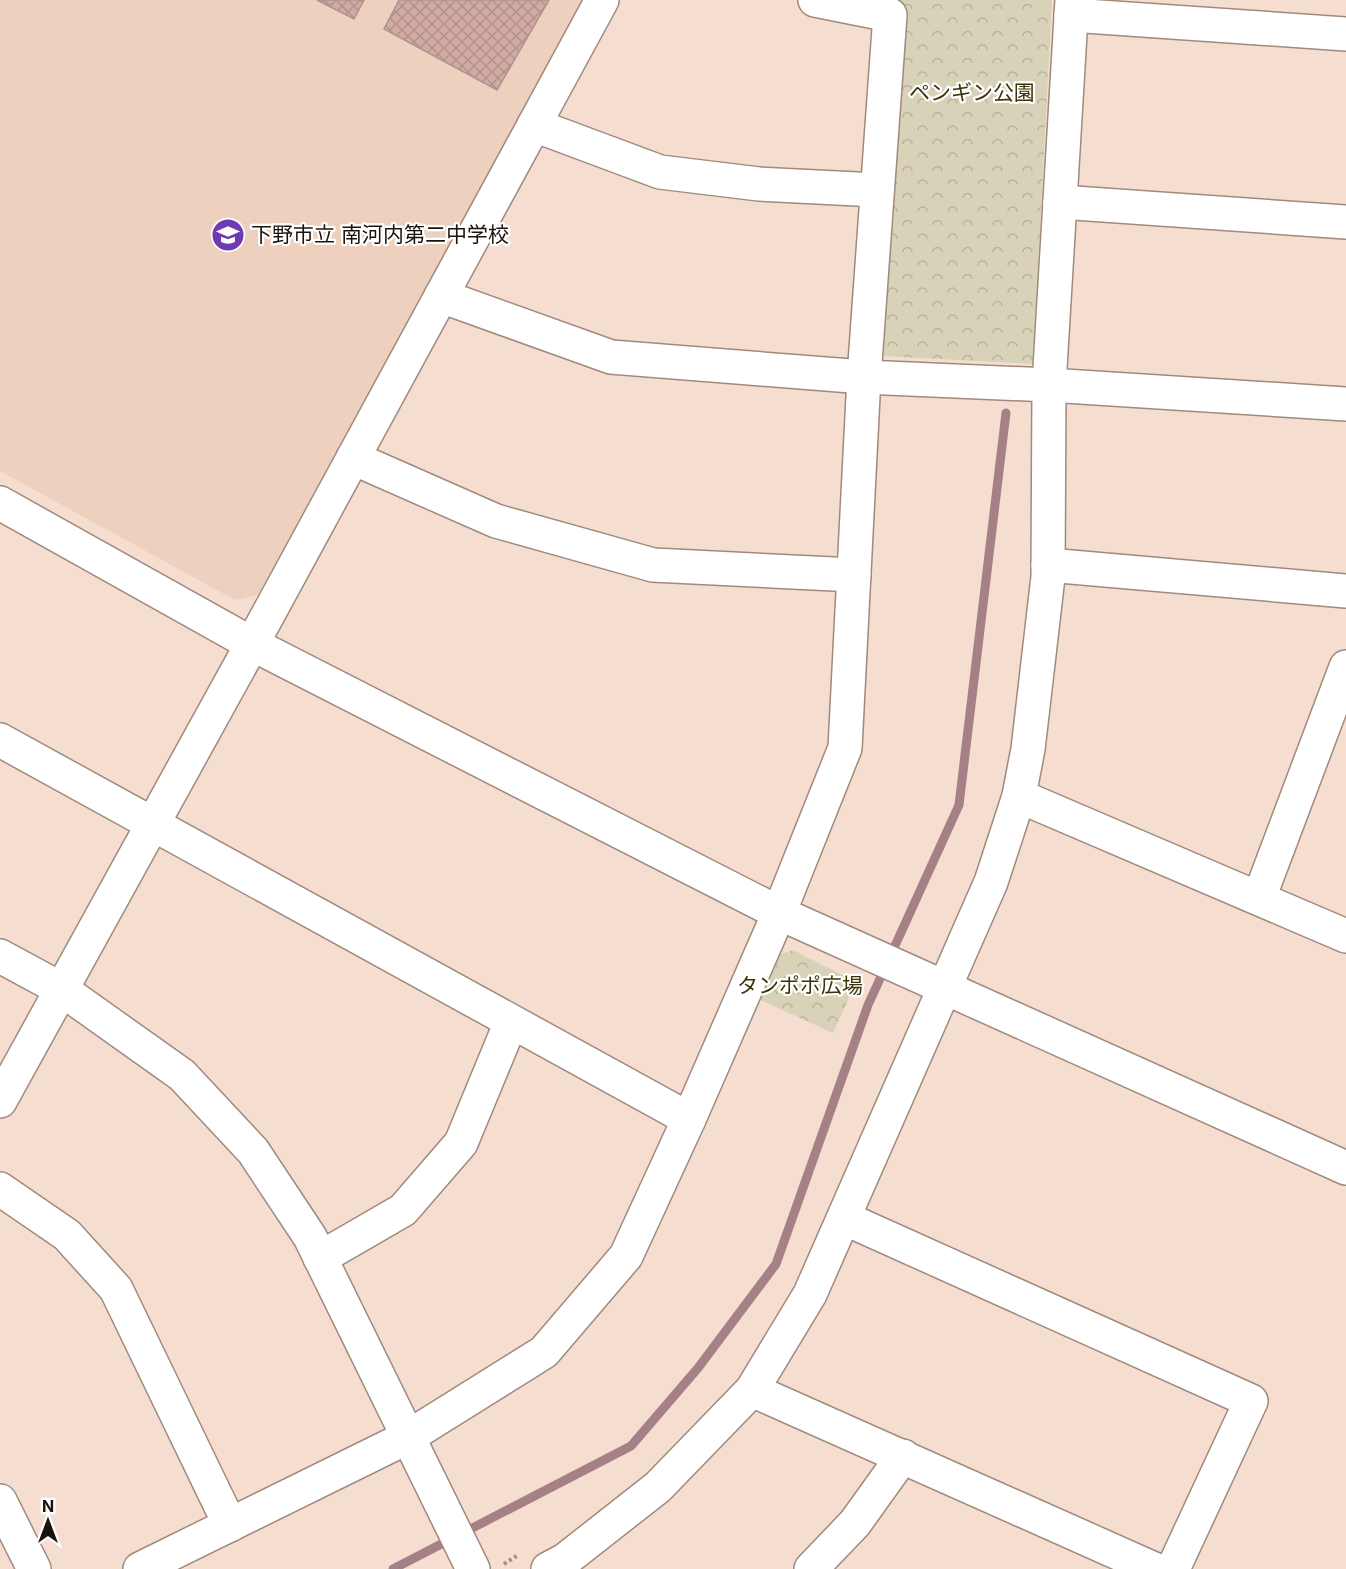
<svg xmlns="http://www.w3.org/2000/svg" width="1346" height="1569" font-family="Inter,'Noto Sans JP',sans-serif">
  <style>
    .built { fill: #eed0be }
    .park { fill: url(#park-crowns) }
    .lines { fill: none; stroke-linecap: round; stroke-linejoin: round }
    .stream { stroke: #a68087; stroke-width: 9 }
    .building { fill: url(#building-cross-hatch); stroke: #ae9490; stroke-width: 1.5 }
    .minor-casing { stroke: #9f8a7d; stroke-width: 36 }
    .path { stroke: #a39187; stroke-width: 4; stroke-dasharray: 3 3; stroke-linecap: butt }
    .minor { stroke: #fff; stroke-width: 33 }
    .labels { text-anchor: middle; stroke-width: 4.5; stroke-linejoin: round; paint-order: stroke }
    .park-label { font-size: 21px; fill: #3c3305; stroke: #fff }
    .poi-label { font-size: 21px; fill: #1a120d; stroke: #fff; text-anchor: start }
  </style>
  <defs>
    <pattern id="park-crowns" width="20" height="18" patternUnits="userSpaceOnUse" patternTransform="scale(1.5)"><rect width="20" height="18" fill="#d7d2b8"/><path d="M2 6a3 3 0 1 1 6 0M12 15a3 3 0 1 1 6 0" fill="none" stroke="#b8b39d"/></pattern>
    <pattern id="building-cross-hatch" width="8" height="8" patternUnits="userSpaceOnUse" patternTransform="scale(1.5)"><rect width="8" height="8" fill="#d1aaa3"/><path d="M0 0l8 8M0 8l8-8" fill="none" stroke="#b3918b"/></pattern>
  </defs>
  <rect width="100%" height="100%" fill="#f5ddd0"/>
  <polygon class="built" points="0,0 585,0 258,595 235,600 0,471"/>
  <g class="park">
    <polygon points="901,0 1052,0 1033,364 883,356"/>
    <polygon points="793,950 856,982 833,1033 754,997 770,958"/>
  </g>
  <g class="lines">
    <polyline class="stream" points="393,1569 631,1446 698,1368 776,1264 868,1005 959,805 1006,413"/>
  </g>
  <g class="building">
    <polygon points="317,0 364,0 354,19"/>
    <polygon points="399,0 549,0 497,90 384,29"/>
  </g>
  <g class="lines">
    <defs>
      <g id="minor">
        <polyline points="1071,15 1346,34"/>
        <polyline points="534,125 660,172 759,184 877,190"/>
        <polyline points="1060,202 1346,222"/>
        <polyline points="441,296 611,357 864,377 1049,385 1346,404"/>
        <polyline points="353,458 496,521 653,565 854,575"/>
        <polyline points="0,503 252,644 779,913 1346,1168"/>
        <polyline points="1048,565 1346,591"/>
        <polyline points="0,740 689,1119"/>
        <polyline points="1019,796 1346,936"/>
        <polyline points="1259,898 1346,667"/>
        <polyline points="0,956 61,989 182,1075 253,1151 310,1237 473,1569"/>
        <polyline points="0,1101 252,644 602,0"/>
        <polyline points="0,1189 67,1235 116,1289 230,1525"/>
        <polyline points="844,1218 1251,1401 1173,1569"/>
        <polyline points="320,1258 403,1210 461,1143 511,1022"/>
        <polyline points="752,1390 1154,1569"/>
        <polyline points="0,1501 34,1569"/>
        <polyline points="140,1569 408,1437 544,1352 626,1256 689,1119 779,913 845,748 864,377 890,15 815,0"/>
        <polyline points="548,1569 565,1560 658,1487 752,1390 810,1294 991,882 1019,796 1028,749 1048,577 1049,385 1072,0"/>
        <polyline points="811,1569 855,1523 903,1456"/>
      </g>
    </defs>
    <use href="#minor" class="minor-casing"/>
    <polyline class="path" points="504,1564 518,1555"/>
    <use href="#minor" class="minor"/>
  </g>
  <defs>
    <symbol id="school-disc" viewBox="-11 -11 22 22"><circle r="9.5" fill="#6d3ab1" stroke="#fff"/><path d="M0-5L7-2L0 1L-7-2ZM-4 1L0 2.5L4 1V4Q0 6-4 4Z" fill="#fff"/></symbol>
  </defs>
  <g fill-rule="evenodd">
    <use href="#school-disc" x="209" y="216" width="38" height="38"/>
  </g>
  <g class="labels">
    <g class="park-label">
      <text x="972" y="100">ペンギン公園</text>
      <text x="800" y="993">タンポポ広場</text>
    </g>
    <g class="poi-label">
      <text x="251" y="242">下野市立 南河内第二中学校</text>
    </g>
  </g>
  <g transform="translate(48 1521)" stroke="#ffffff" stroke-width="4.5" paint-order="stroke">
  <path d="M0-4.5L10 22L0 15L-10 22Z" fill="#1a120d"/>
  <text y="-9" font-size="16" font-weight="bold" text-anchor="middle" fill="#1a120d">N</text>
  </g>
</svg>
